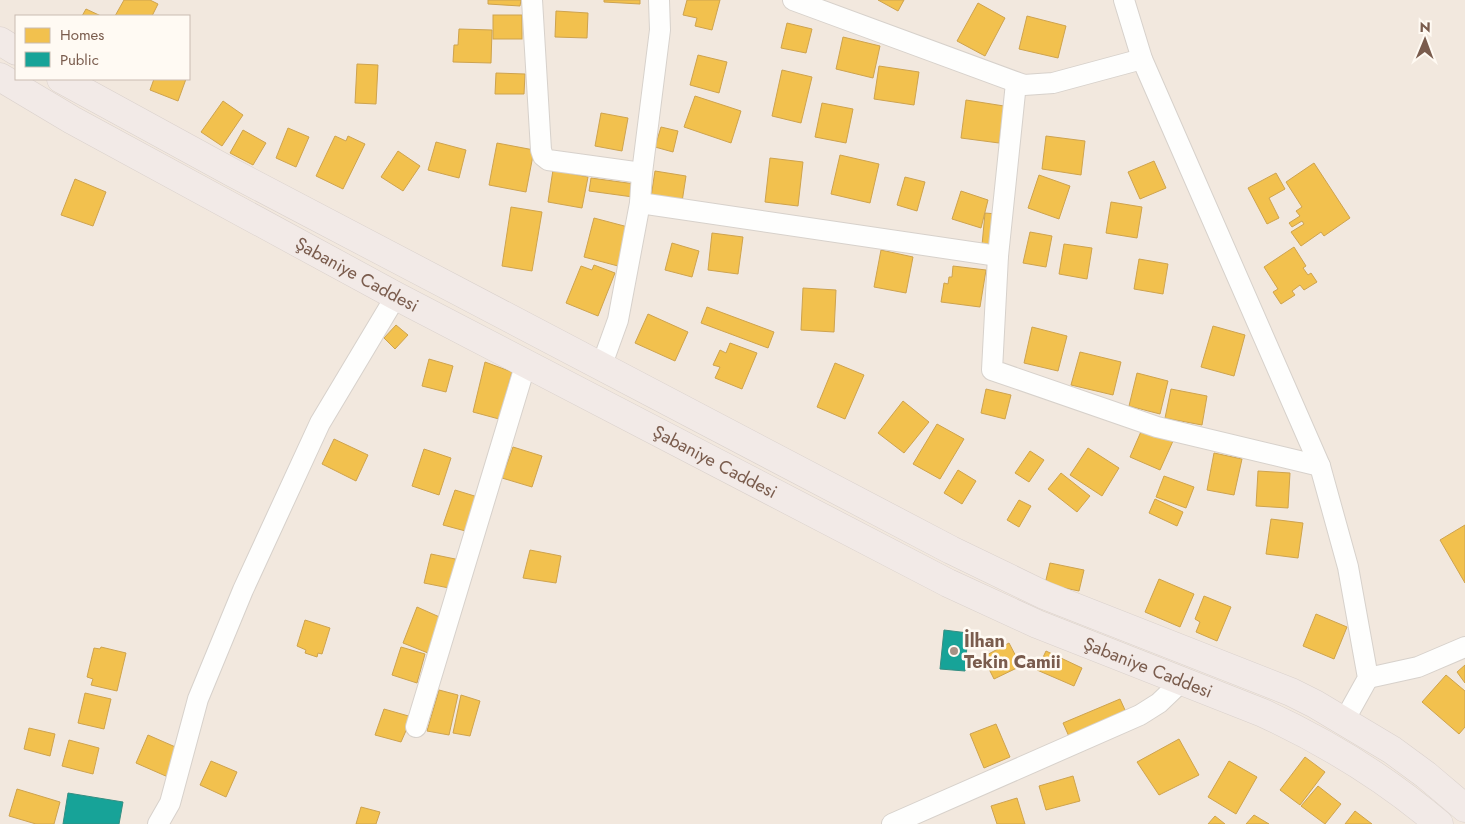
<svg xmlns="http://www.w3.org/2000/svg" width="1465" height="824" font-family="Jost,sans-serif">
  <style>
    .residential { fill: #f2e8de; fill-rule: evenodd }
    .homes { fill: #f2c14e; stroke: #cea34e }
    .public { fill: #17a398; stroke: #358e82 }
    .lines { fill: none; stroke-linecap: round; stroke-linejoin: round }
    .minor-casing { stroke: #d7d1cb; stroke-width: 22 }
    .highway-casing { stroke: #dad1cc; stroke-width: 29 }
    .minor { stroke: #fefefd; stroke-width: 20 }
    .highway { stroke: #f2eae7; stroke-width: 28 }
    .poi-dot { fill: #a69286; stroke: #fffaf3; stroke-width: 2 }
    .labels { text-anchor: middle; stroke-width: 5; stroke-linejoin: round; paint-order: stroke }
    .street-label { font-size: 18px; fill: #7a5c4d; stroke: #fffaf3 }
    .poi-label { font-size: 18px; font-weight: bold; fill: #7a5c4d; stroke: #fffaf3; text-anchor: start }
  </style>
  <rect width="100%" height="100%" fill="#f9f5f0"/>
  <path class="residential" d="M0,0H1465V824H0ZM16,16H189V79H16Z"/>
  <g class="homes">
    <polygon points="124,0 150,0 158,4 152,16 115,16"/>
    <polygon points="488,0 521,0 520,6 488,4"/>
    <polygon points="604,0 640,0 640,4 604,2"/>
    <polygon points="687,0 720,0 712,30 695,26 697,18 683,15"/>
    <polygon points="878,0 904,0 898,11"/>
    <polygon points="978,3 1005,18 985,56 957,41"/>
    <polygon points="86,9 101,16 82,16"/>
    <polygon points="556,11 588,13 587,38 555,37"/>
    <rect x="493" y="15" width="29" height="24"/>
    <polygon points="1027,16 1066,26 1058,58 1019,49"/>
    <polygon points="787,23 812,29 806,53 781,48"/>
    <polygon points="459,29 492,30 491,63 453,62 454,45 458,45"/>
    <polygon points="843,37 880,46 873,78 836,69"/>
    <polygon points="698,55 727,62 719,93 690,85"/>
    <polygon points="357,64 378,65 376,104 355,103"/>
    <polygon points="879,66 919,72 914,105 874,99"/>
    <polygon points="782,70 812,77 801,123 772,116"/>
    <polygon points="496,73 525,74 524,94 495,94"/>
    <polygon points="154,79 186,79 178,101 150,90"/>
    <polygon points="695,96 741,111 731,143 684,127"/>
    <polygon points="966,100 1004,106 999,143 961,138"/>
    <polygon points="223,101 243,115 222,146 201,132"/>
    <polygon points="822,103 853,109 846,143 815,137"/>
    <polygon points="601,113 628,118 622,151 595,146"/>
    <polygon points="661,127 678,131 673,152 655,147"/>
    <polygon points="288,128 309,137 296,167 276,158"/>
    <polygon points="243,130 266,143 253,165 230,153"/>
    <polygon points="335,136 346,141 348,136 365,144 343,189 316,176"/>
    <polygon points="1046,136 1085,141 1081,175 1042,169"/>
    <polygon points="436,142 466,150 459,178 428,170"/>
    <polygon points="497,143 534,150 526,192 489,185"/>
    <polygon points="398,151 420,166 403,191 381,177"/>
    <polygon points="840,155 879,164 870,203 831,194"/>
    <polygon points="770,158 803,162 798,206 765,202"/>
    <polygon points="1154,161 1166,188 1140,199 1128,172"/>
    <polygon points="1314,163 1350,218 1324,236 1321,232 1301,246 1291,232 1304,224 1302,221 1292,227 1289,223 1300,216 1296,211 1302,207 1286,182"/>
    <polygon points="553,170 588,177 582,208 548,202"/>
    <polygon points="655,171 686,176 682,202 651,197"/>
    <polygon points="1276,173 1285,189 1269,198 1279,218 1267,224 1248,188"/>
    <polygon points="1039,175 1070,186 1059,219 1028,208"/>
    <polygon points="905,177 925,182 917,211 897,205"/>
    <polygon points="591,178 635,184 633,197 589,191"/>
    <polygon points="75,179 106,192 93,226 61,215"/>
    <polygon points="961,191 988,200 981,228 952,219"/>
    <polygon points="1111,202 1142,207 1137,238 1106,233"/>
    <polygon points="511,207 542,212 532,271 502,266"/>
    <polygon points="985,213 997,214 994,246 982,245"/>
    <polygon points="594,218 628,227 618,266 584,257"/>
    <polygon points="1030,232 1052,236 1046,267 1023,263"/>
    <polygon points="712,233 743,237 738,274 708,270"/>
    <polygon points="672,243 699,251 692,277 665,270"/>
    <polygon points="1064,244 1092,248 1087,279 1059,274"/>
    <polygon points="1294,247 1306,266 1303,268 1308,275 1311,273 1317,282 1304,290 1300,285 1292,291 1295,295 1281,304 1273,292 1278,289 1264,267"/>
    <polygon points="881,250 913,257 906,293 874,287"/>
    <polygon points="1139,259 1168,264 1163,294 1134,289"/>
    <polygon points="594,265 615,273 598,316 566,303 581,266 592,270"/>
    <polygon points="953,266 986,270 980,307 941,302 944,283 948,284 949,277 952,277"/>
    <polygon points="803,288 836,290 834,332 801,330"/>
    <polygon points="707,307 774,332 768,348 701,323"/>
    <polygon points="648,314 688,332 675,361 635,343"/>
    <polygon points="396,325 408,335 395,349 384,338"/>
    <polygon points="1213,326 1245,335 1234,376 1201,367"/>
    <polygon points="1032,327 1067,336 1058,371 1024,363"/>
    <polygon points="730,343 757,353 742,389 715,378 720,367 713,365 720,350 726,353"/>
    <polygon points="1080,352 1121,362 1113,395 1071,385"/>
    <polygon points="429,359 453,366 446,392 422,386"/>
    <polygon points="485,362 512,372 499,419 473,412"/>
    <polygon points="835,363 864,375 845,419 817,407"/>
    <polygon points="1137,373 1168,381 1160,414 1129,406"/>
    <polygon points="986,389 1011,395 1005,419 981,413"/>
    <polygon points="1171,389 1207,396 1202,425 1165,418"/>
    <polygon points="903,401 929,422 904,453 878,433"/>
    <polygon points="937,424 964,439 940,479 913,464"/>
    <polygon points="1143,427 1173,441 1160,470 1130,457"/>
    <polygon points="334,439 368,455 356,481 322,464"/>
    <polygon points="513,447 542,456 532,487 502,478"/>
    <polygon points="1088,448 1119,468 1102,496 1070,475"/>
    <polygon points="424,449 451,458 439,495 412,486"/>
    <polygon points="1030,451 1044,460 1029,482 1015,473"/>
    <polygon points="1214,453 1242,459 1234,495 1207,490"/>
    <polygon points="958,470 976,481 962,504 944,493"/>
    <polygon points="1258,471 1290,473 1288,508 1256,506"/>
    <polygon points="1061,473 1090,496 1077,512 1048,489"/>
    <polygon points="1164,476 1194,487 1186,508 1156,497"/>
    <polygon points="455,490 481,498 473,533 443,525"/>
    <polygon points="1155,499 1183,512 1177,526 1149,513"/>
    <polygon points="1019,500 1031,506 1019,527 1007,520"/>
    <polygon points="1271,519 1303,523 1298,558 1266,554"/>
    <polygon points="1465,525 1465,583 1440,540"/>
    <polygon points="530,550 561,556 556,583 523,578"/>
    <polygon points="431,554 460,560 454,589 424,583"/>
    <polygon points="1050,563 1084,570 1079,591 1045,584"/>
    <polygon points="1159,579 1194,594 1180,627 1145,612"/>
    <polygon points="1204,596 1231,607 1217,641 1196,632 1200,622 1195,619"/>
    <polygon points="417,607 444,619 428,653 403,643"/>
    <polygon points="1316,614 1347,627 1334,659 1303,646"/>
    <polygon points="305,620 330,628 322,654 318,653 317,657 305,653 306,650 297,646"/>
    <polygon points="1009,643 1021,666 994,679 983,657"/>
    <polygon points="101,647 126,653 117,691 91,685 93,679 87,677 94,648 100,649"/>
    <polygon points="401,647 425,654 417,683 392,675"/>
    <polygon points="1046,651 1082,668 1074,686 1037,670"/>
    <polygon points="1465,665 1465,683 1457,672"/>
    <polygon points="1446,675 1465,691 1465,727 1459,734 1422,702"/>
    <polygon points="439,690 458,695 449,735 427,731"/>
    <polygon points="85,693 111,699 104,729 78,723"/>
    <polygon points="461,695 480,701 470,736 453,733"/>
    <polygon points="1120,699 1125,710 1119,720 1071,741 1063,723"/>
    <polygon points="384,709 412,717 401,742 375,735"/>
    <polygon points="996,724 1010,757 984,768 970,734"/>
    <polygon points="29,728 55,734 50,756 24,749"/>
    <polygon points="148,735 180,749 168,777 136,763"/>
    <polygon points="1179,739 1199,775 1159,795 1137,762"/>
    <polygon points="69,740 99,748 93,774 62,766"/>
    <polygon points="1305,757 1325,772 1300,805 1280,790"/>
    <polygon points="211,761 237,772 226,797 200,785"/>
    <polygon points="1229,761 1257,777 1236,814 1208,797"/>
    <polygon points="1073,776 1080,801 1046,810 1039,786"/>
    <polygon points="1318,786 1341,804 1325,824 1301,806"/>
    <polygon points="17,789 60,802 54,824 36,824 9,816"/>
    <polygon points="1017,798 1025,824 997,824 991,806"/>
    <polygon points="361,807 380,812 376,824 356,824"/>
    <polygon points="1355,811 1372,824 1345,824"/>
    <polygon points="1254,815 1269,824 1246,824"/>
    <polygon points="1215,816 1225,824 1208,824"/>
  </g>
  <g class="public">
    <polygon points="944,630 968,633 965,671 940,669"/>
    <polygon points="68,793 123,802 119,824 63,824"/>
  </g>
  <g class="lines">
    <defs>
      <g id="minor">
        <polyline points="532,0 541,150 543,156 548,160 642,173"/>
        <polyline points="793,0 1024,85 1053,83 1142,59"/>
        <polyline points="1124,0 1142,59 1320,466 1348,567 1368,678 1344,721"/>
        <polyline points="1016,83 998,256 992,370 1157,427 1320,466"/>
        <polyline points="640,203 998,256"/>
        <polyline points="601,367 618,320 640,203 642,173 660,30 659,0"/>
        <polyline points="1368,678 1418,667 1465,647"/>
        <polyline points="416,727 526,363"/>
        <polyline points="158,824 170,803 198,699 243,590 320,423 396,296"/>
        <polyline points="892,824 1140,715 1159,703 1182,681"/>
      </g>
      <g id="highway">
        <polyline points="0,41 16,51"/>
        <path id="s1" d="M0,77L72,120L396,296L948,583L1037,624L1263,713C1328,743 1384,777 1439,824"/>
        <polyline points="61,79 233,173 951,550 1044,595 1291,692 1315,704 1392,750 1426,775 1465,808"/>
      </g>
    </defs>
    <use href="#minor" class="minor-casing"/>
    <use href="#highway" class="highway-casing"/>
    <use href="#minor" class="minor"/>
    <use href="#highway" class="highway"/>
  </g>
  <circle class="poi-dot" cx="954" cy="651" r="5"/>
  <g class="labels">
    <g class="street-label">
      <text dy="6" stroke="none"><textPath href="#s1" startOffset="408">Şabaniye Caddesi</textPath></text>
      <text dy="6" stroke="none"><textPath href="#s1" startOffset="812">Şabaniye Caddesi</textPath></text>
      <text dy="6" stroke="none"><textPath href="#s1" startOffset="1292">Şabaniye Caddesi</textPath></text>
    </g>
    <g class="poi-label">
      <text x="964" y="647">İlhan<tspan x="964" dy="21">Tekin Camii</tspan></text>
    </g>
  </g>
  <rect x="15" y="15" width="175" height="65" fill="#fffaf3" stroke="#cabbb1"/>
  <rect x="25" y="28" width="25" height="15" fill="#f2c14e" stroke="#cabbb1"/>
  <text x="60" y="40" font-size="15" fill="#7a5c4d">Homes</text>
  <rect x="25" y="52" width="25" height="15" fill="#17a398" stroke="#cabbb1"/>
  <text x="60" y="65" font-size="15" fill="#7a5c4d">Public</text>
  <g transform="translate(1425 40) rotate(1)" stroke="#fffaf3" stroke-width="4" paint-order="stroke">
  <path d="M0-4L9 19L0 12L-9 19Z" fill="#7a5c4d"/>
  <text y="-8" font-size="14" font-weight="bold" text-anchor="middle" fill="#7a5c4d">N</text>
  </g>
</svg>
